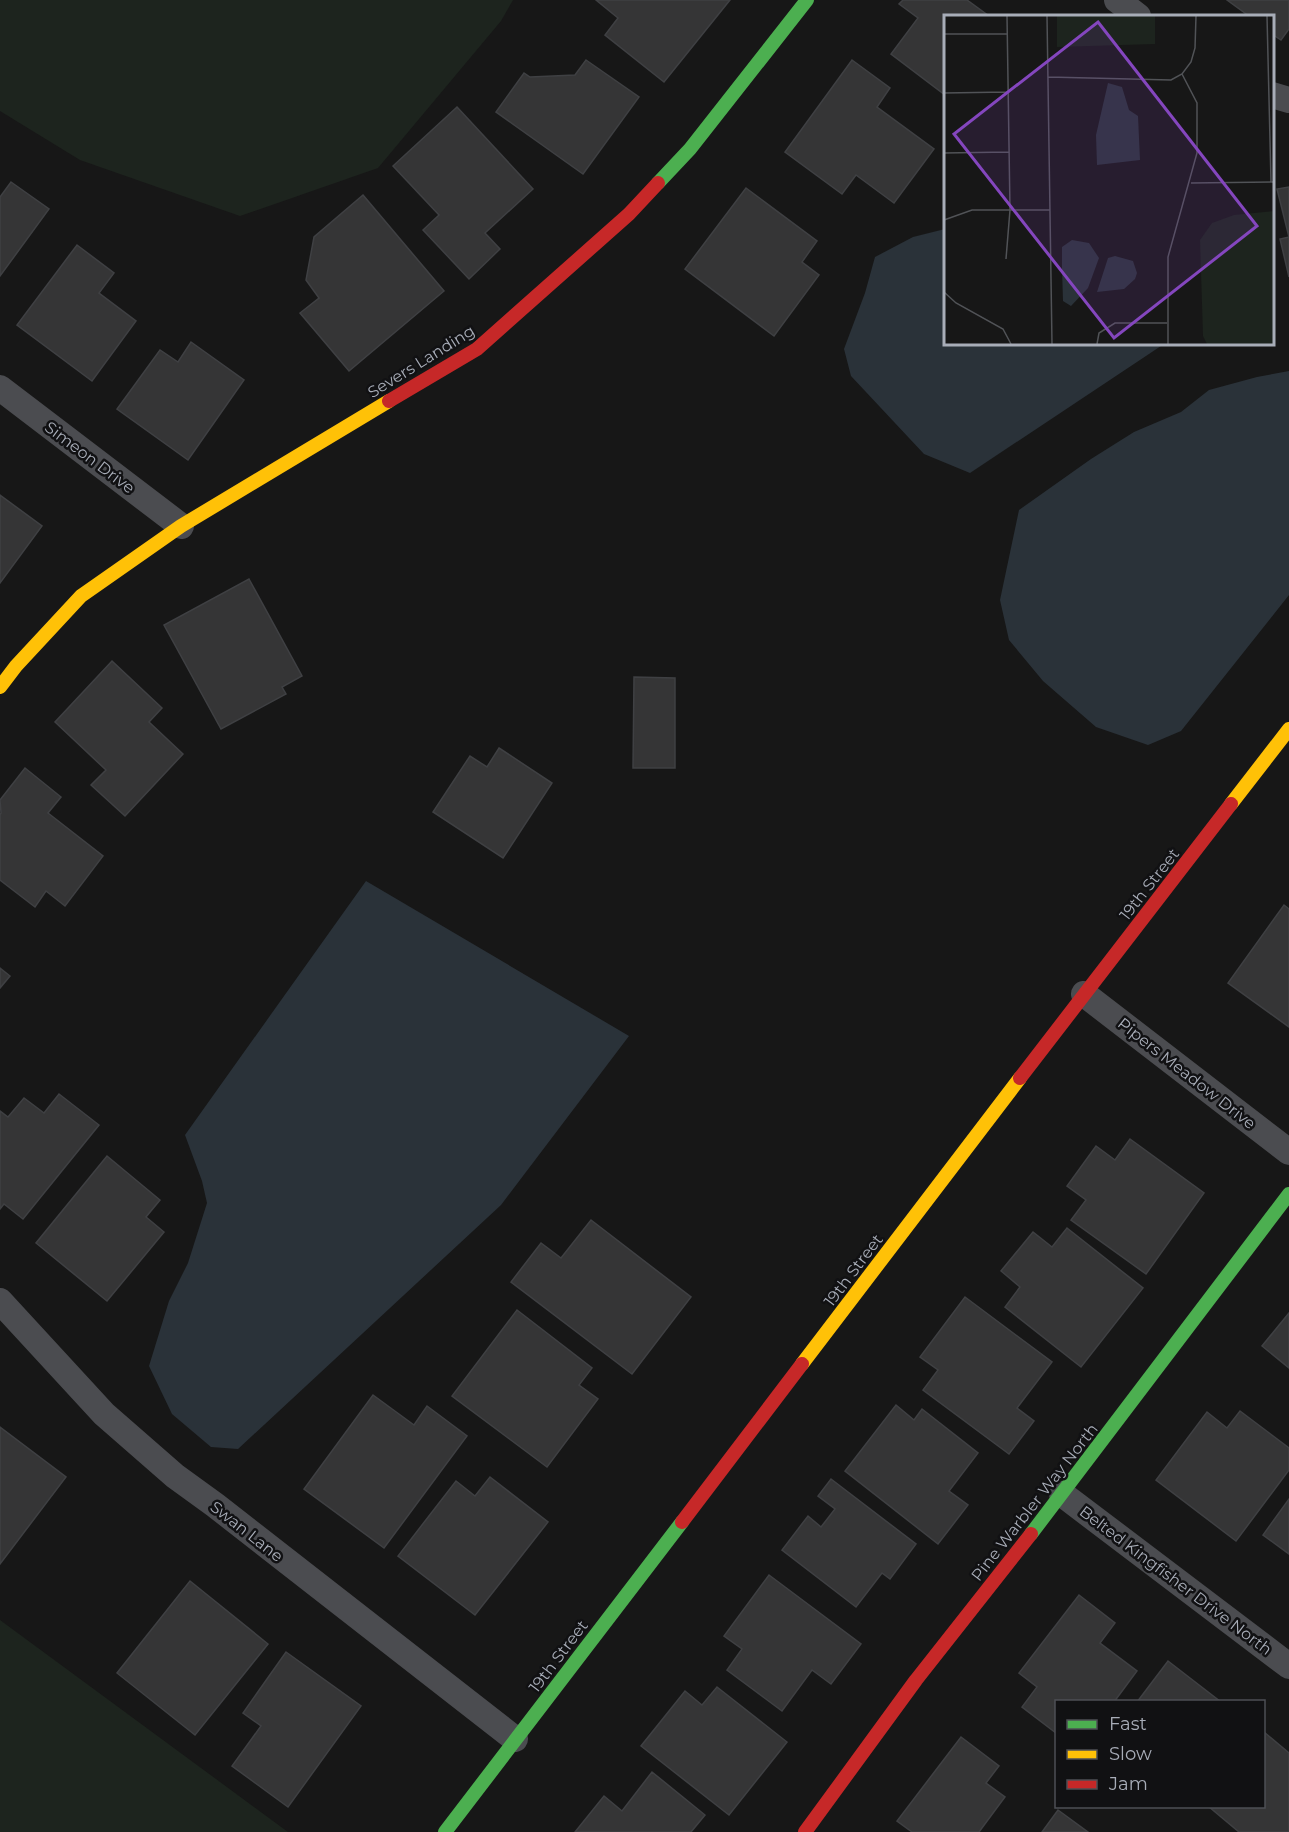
<svg xmlns="http://www.w3.org/2000/svg" width="1289" height="1832" font-family="Montserrat,sans-serif">
  <style>
    .green { fill: #1d241e }
    .water { fill: #2a3239 }
    .building { fill: #353536; stroke: #3f4043; stroke-width: 1.5 }
    .lines { fill: none; stroke-linecap: round; stroke-linejoin: round }
    .street { stroke: #4b4c50; stroke-width: 26 }
    .fast { stroke: #4caf50; stroke-width: 14 }
    .slow { stroke: #ffc107; stroke-width: 14 }
    .jam { stroke: #c62828; stroke-width: 14 }
    .labels { text-anchor: middle; stroke-width: 5; stroke-linejoin: round; paint-order: stroke }
    .street-label { font-size: 16px; fill: #a8adb8; stroke: #111113 }
    .inset-road { fill: none; stroke: #515357; stroke-width: 1.5 }
    .view { fill: #8446be; fill-opacity: 0.15; stroke: #8446be; stroke-width: 3 }
    .inset-edge { fill: none; stroke: #a8adb8; stroke-width: 3 }
  </style>
  <rect width="100%" height="100%" fill="#171717"/>
  <g class="green">
    <polygon points="0,0 513,0 501,21 378,168 240,216 80,160 0,111"/>
    <polygon points="0,1620 288,1832 0,1832"/>
  </g>
  <g class="water">
    <polygon points="945,229 946,344 1164,344 970,473 924,454 851,376 844,349 865,293 875,257 913,237"/>
    <polygon points="1289,371 1289,595 1181,731 1148,745 1096,727 1043,681 1009,640 1000,600 1019,510 1091,459 1134,432 1181,412 1209,390 1257,377"/>
    <polygon points="366,881 629,1036 501,1205 238,1449 211,1447 172,1414 149,1366 169,1301 188,1263 207,1203 202,1181 185,1135"/>
  </g>
  <g class="building">
    <polygon points="596,0 730,0 664,82 605,35 618,18"/>
    <polygon points="903,0 967,0 989,16 946,16 945,95 891,54 918,18 899,4"/>
    <polygon points="1227,0 1289,0 1289,29 1281,40 1272,34 1272,16 1249,16"/>
    <polygon points="586,60 639,97 583,174 496,112 524,73 530,77 575,75"/>
    <polygon points="852,60 890,88 877,107 934,149 894,203 856,175 842,194 785,152"/>
    <polygon points="457,107 533,189 485,233 500,249 469,279 423,230 439,215 393,166"/>
    <polygon points="11,182 49,209 0,276 0,197"/>
    <polygon points="1289,187 1289,237 1277,189"/>
    <polygon points="746,188 817,241 802,262 819,275 774,336 685,269"/>
    <polygon points="363,195 444,291 349,371 300,313 319,298 306,280 314,237"/>
    <polygon points="1289,237 1289,277 1280,239"/>
    <polygon points="77,245 114,273 99,293 136,321 92,381 17,325"/>
    <polygon points="191,342 244,380 188,460 117,409 160,350 178,362"/>
    <polygon points="0,495 42,526 0,583"/>
    <polygon points="249,579 302,676 282,687 286,694 221,729 164,625"/>
    <polygon points="112,661 162,708 149,722 183,754 125,816 91,785 106,770 55,722"/>
    <polygon points="634,677 675,678 675,768 633,768"/>
    <polygon points="499,748 552,783 503,858 433,812 470,756 487,767"/>
    <polygon points="25,768 61,797 48,813 103,856 65,906 46,891 35,907 0,880 0,815 1,813 0,800"/>
    <polygon points="1284,905 1289,909 1289,1027 1228,983"/>
    <polygon points="0,968 10,976 0,988"/>
    <polygon points="59,1094 99,1125 23,1219 4,1204 0,1209 0,1111 8,1117 24,1098 44,1113"/>
    <polygon points="1130,1139 1204,1193 1146,1274 1071,1220 1086,1200 1067,1186 1096,1146 1115,1160"/>
    <polygon points="107,1156 160,1200 146,1217 164,1232 107,1301 36,1243"/>
    <polygon points="591,1220 691,1297 632,1374 511,1282 541,1243 561,1258"/>
    <polygon points="1067,1228 1143,1288 1081,1367 1005,1307 1020,1287 1001,1271 1033,1232 1052,1247"/>
    <polygon points="965,1297 1052,1362 1017,1408 1034,1421 1009,1454 923,1390 938,1370 920,1357"/>
    <polygon points="517,1310 592,1368 579,1385 598,1399 547,1467 452,1396"/>
    <polygon points="1289,1313 1289,1368 1262,1346"/>
    <polygon points="373,1395 414,1425 427,1406 467,1436 384,1548 304,1489"/>
    <polygon points="896,1405 914,1420 922,1409 978,1453 949,1491 968,1505 938,1544 845,1471"/>
    <polygon points="1240,1411 1289,1448 1289,1470 1236,1541 1156,1480 1207,1412 1227,1428"/>
    <polygon points="0,1427 66,1477 0,1564"/>
    <polygon points="490,1477 548,1522 475,1615 398,1556 456,1481 475,1496"/>
    <polygon points="831,1479 916,1544 890,1579 882,1573 856,1607 782,1550 808,1516 821,1527 835,1509 818,1496"/>
    <polygon points="1289,1499 1289,1554 1263,1535"/>
    <polygon points="769,1575 861,1644 831,1684 812,1670 782,1711 727,1670 742,1649 724,1636"/>
    <polygon points="190,1581 268,1644 195,1735 117,1673"/>
    <polygon points="1079,1595 1115,1623 1100,1643 1137,1671 1114,1702 1056,1702 1056,1733 1022,1707 1037,1687 1019,1673"/>
    <polygon points="286,1652 361,1706 288,1807 232,1766 261,1726 243,1713"/>
    <polygon points="1168,1661 1221,1702 1137,1702"/>
    <polygon points="717,1687 787,1742 729,1815 641,1746 685,1691 702,1705"/>
    <polygon points="1264,1732 1289,1753 1289,1832 1239,1832 1208,1806 1264,1806"/>
    <polygon points="961,1737 999,1766 986,1783 1005,1797 979,1832 912,1832 897,1821"/>
    <polygon points="652,1772 705,1815 691,1832 575,1832 604,1796 622,1811"/>
    <polygon points="1058,1810 1088,1832 1042,1832"/>
  </g>
  <g class="lines">
    <g class="street">
      <polyline points="1117,0 1138,16"/>
      <polyline points="1272,95 1289,100"/>
      <polyline points="0,388 181,526"/>
      <polyline points="1084,994 1289,1152"/>
      <polyline points="0,1301 104,1414 175,1476 215,1505 515,1739"/>
      <polyline points="1062,1494 1289,1666"/>
    </g>
    <g class="fast">
      <polyline points="658,183 690,149 807,0"/>
      <polyline points="1031,1534 1289,1194"/>
      <polyline points="445,1832 682,1522"/>
    </g>
    <g class="slow">
      <polyline points="0,687 16,666 81,596 181,526 389,401"/>
      <polyline points="1231,804 1289,729"/>
      <polyline points="802,1364 1020,1078"/>
    </g>
    <g class="jam">
      <polyline points="389,401 477,349 629,214 658,183"/>
      <polyline points="1020,1078 1231,804"/>
      <polyline points="682,1522 802,1364"/>
      <polyline points="805,1832 916,1680 1031,1534"/>
    </g>
  </g>
  <g class="labels">
    <g class="street-label">
      <text transform="translate(421 361) rotate(-32)" y="6">Severs Landing</text>
      <text transform="translate(90 457) rotate(37)" y="6">Simeon Drive</text>
      <text transform="translate(1149 884) rotate(-52)" y="6">19th Street</text>
      <text transform="translate(1187 1073) rotate(38)" y="6">Pipers Meadow Drive</text>
      <text transform="translate(853 1270) rotate(-53)" y="6">19th Street</text>
      <text transform="translate(1034 1502) rotate(-52)" y="6">Pine Warbler Way North</text>
      <text transform="translate(247 1531) rotate(38)" y="6">Swan Lane</text>
      <text transform="translate(1176 1580) rotate(37)" y="6">Belted Kingfisher Drive North</text>
      <text transform="translate(558 1656) rotate(-53)" y="6">19th Street</text>
    </g>
  </g>
  <g transform="translate(944 15)">
    <rect width="330" height="330" fill="#171717"/>
    <path d="M113,1H211V29L113,32ZM330,196V329H263L259,321L256,225L268,208L290,200Z" fill="#1d241e"/>
    <path d="M164,68L178,72L185,95L194,101L196,145L153,150L152,120ZM128,225L145,228L155,243L144,273L127,291L119,286L118,254V232ZM171,241L189,246L193,258L191,264L180,274L153,277L164,243Z" fill="#2a3239"/>
    <path class="inset-road" d="M103,1L108,329M323,1L327,167M0,19H64M104,62L227,65L238,59L247,47L251,33L252,1M0,78L64,77M0,138L65,137M247,168L329,167M0,205L28,195H106M62,244L66,195L63,1M0,277L12,288L59,314L67,329M153,329L155,318L171,308H223M224,329V242L253,138V88L238,59"/>
    <path class="view" d="M154,7L313,211L170,323L10,119Z"/>
    <rect width="330" height="330" class="inset-edge"/>
  </g>
  <rect x="1055" y="1700" width="210" height="108" fill="#111113" stroke="#4d4f55" stroke-width="1.5"/>
  <rect x="1067" y="1720" width="30" height="9" fill="#4caf50" stroke="#4d4f55" stroke-width="1.5"/>
  <text x="1109" y="1730" font-size="18" fill="#a8adb8">Fast</text>
  <rect x="1067" y="1750" width="30" height="9" fill="#ffc107" stroke="#4d4f55" stroke-width="1.5"/>
  <text x="1109" y="1760" font-size="18" fill="#a8adb8">Slow</text>
  <rect x="1067" y="1780" width="30" height="9" fill="#c62828" stroke="#4d4f55" stroke-width="1.5"/>
  <text x="1109" y="1790" font-size="18" fill="#a8adb8">Jam</text>
</svg>
